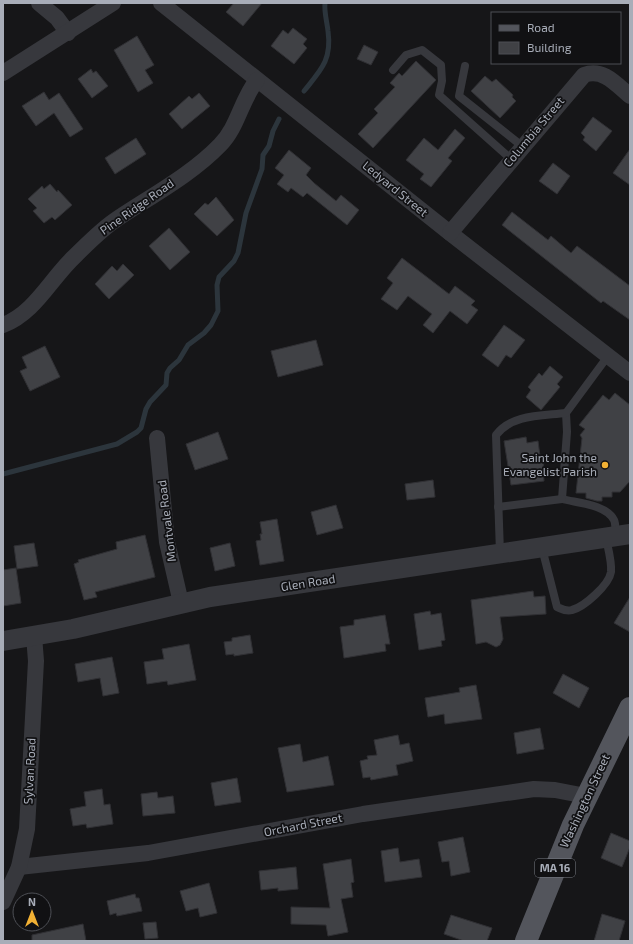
<svg xmlns="http://www.w3.org/2000/svg" width="633" height="944" font-family="'Exo 2',sans-serif">
  <style>
    .lines { fill: none; stroke-linecap: round; stroke-linejoin: round }
    .stream { stroke: #2c353c; stroke-width: 5 }
    .building { fill: #404145; stroke: #303034 }
    .service { stroke: #37383d; stroke-width: 8 }
    .minor { stroke: #37383d; stroke-width: 16 }
    .tertiary { stroke: #37383d; stroke-width: 20 }
    .primary { stroke: #53555c; stroke-width: 22 }
    .poi-dot { fill: #f2b134; stroke: #111113; stroke-width: 1.5 }
    .labels { text-anchor: middle; stroke-width: 3.5; stroke-linejoin: round; paint-order: stroke }
    .shield { fill: #111113; stroke: #7b7e86; stroke-width: 1 }
    .shield-label { font-size: 11px; font-weight: bold; fill: #a8adb8 }
    .street-label { font-size: 12px; fill: #a8adb8; stroke: #111113 }
    .poi-label { font-size: 12px; fill: #a8adb8; stroke: #111113; text-anchor: end }
  </style>
  <rect width="100%" height="100%" fill="#161618"/>
  <g class="lines">
    <g class="stream">
      <path d="M304,91C321,70 332,60 328,31C327,22 324,12 325,3"/>
      <polyline points="3,474 117,444 137,432 141,428 146,409 150,402 166,385 167,373 170,368 179,360 188,345 204,333 211,325 218,311 217,285 219,277 234,261 238,253 246,213 262,169 263,155 269,146 273,131 279,119"/>
    </g>
  </g>
  <g class="building">
    <polygon points="234,3 262,3 243,26 226,12"/>
    <polygon points="293,28 307,39 303,44 307,48 294,64 271,46 283,30 288,34"/>
    <polygon points="137,36 154,65 145,70 153,83 138,92 114,50"/>
    <polygon points="364,45 378,52 371,65 357,59"/>
    <polygon points="416,61 436,80 373,148 358,134 378,113 374,109 395,87 390,83 399,73 402,76"/>
    <polygon points="91,69 93,73 96,71 108,86 92,98 78,79"/>
    <polygon points="485,76 492,82 496,79 513,95 512,97 516,101 500,118 471,91"/>
    <polygon points="44,92 49,100 59,93 83,129 70,137 54,113 36,126 22,106"/>
    <polygon points="199,93 210,106 182,129 169,114 189,96 192,99"/>
    <polygon points="593,117 612,131 596,151 583,140 585,137 581,133"/>
    <polygon points="455,129 465,138 448,158 452,161 431,187 420,179 424,174 406,160 424,138 438,150"/>
    <polygon points="136,138 146,154 115,174 105,158"/>
    <polygon points="630,149 630,185 613,173"/>
    <polygon points="289,150 311,168 306,175 314,183 336,201 341,195 359,210 347,225 307,193 303,197 291,188 288,192 277,184 284,175 275,168"/>
    <polygon points="553,163 570,176 557,194 539,181"/>
    <polygon points="50,184 57,192 58,190 72,205 55,220 52,217 44,223 33,211 37,208 28,199 42,186 44,189"/>
    <polygon points="216,197 234,220 217,236 194,214 205,203 208,205"/>
    <polygon points="512,212 548,240 551,236 571,253 577,246 630,286 630,320 603,301 601,303 502,225"/>
    <polygon points="169,228 190,252 170,270 149,246"/>
    <polygon points="402,258 449,294 455,286 475,301 471,305 478,310 467,324 450,311 433,333 423,325 432,314 408,296 397,310 381,299 393,283 387,278"/>
    <polygon points="123,264 134,275 109,299 95,284 112,266 117,271"/>
    <polygon points="504,325 525,340 511,358 506,355 498,367 482,355"/>
    <polygon points="316,340 323,365 278,377 271,351"/>
    <polygon points="45,346 60,377 30,391 20,371 27,368 22,357"/>
    <polygon points="550,366 563,377 557,384 560,387 541,410 526,397 531,390 528,387 539,373 542,376"/>
    <polygon points="615,393 630,405 630,481 620,492 612,492 612,497 602,497 602,501 597,501 586,498 586,493 576,493 582,438 580,435 585,429 579,425 603,395 609,400"/>
    <polygon points="218,432 228,459 195,470 186,444"/>
    <polygon points="526,437 527,443 538,441 540,456 544,462 543,468 544,481 511,485 504,441"/>
    <polygon points="433,480 435,497 407,500 405,484"/>
    <polygon points="336,505 343,528 317,535 311,512"/>
    <polygon points="277,519 284,561 260,565 256,541 261,540 260,534 262,534 260,522"/>
    <polygon points="145,535 155,577 95,592 97,597 84,600 74,564 79,562 78,560 117,549 116,542"/>
    <polygon points="34,543 38,566 17,569 14,546"/>
    <polygon points="230,543 235,566 215,571 210,548"/>
    <polygon points="16,568 21,603 3,606 3,570"/>
    <polygon points="533,591 534,597 545,596 546,614 500,617 503,639 500,645 496,647 486,642 476,644 471,600"/>
    <polygon points="630,597 630,632 614,623"/>
    <polygon points="430,611 431,615 441,613 445,640 441,641 442,646 419,650 414,614"/>
    <polygon points="385,615 390,644 385,644 386,651 344,658 340,627 354,625 354,620"/>
    <polygon points="250,635 253,653 234,656 234,654 226,655 224,642 232,641 232,638"/>
    <polygon points="189,644 196,680 168,685 167,681 147,684 144,662 164,659 162,649"/>
    <polygon points="112,657 119,693 103,696 100,678 78,682 75,664"/>
    <polygon points="563,674 589,688 579,708 553,693"/>
    <polygon points="476,685 482,719 445,724 444,714 428,717 425,698 460,692 459,688"/>
    <polygon points="540,728 544,749 517,754 514,733"/>
    <polygon points="398,735 400,745 409,743 413,761 396,765 398,775 371,780 370,777 363,778 360,761 368,759 367,756 377,755 374,740"/>
    <polygon points="300,744 303,762 328,756 334,785 287,792 278,748"/>
    <polygon points="237,778 241,802 215,806 211,783"/>
    <polygon points="102,789 104,805 110,804 113,824 87,828 86,824 73,826 70,809 86,806 84,792"/>
    <polygon points="157,792 158,798 173,796 175,813 143,816 141,794"/>
    <polygon points="611,833 630,841 630,847 622,867 601,858"/>
    <polygon points="463,837 470,872 451,876 449,861 442,862 438,842"/>
    <polygon points="398,848 400,862 419,859 422,877 385,882 381,851"/>
    <polygon points="351,859 354,882 351,883 353,897 341,899 348,932 328,936 326,925 291,924 291,907 330,908 323,864"/>
    <polygon points="296,867 298,889 278,891 278,888 261,890 259,871"/>
    <polygon points="209,883 217,913 200,917 198,908 186,911 180,891"/>
    <polygon points="135,894 136,898 139,898 142,911 117,916 116,913 110,915 107,901"/>
    <polygon points="602,914 625,921 619,941 594,941"/>
    <polygon points="451,915 492,928 487,941 464,941 444,934"/>
    <polygon points="156,922 158,938 145,939 143,923"/>
    <polygon points="83,924 86,941 32,941 32,935"/>
  </g>
  <g class="lines">
    <g class="service">
      <polyline points="465,66 459,96 522,146"/>
      <polyline points="393,70 406,55 422,50 441,65 442,81 439,95 511,159"/>
      <path d="M566,413L567,432L562,499C577,503 606,504 614,520C616,524 615,531 616,535"/>
      <polyline points="498,507 562,499"/>
      <path d="M542,548L557,607C562,609 566,612 572,610C584,607 609,585 611,572C612,562 608,548 606,538"/>
      <path d="M500,553L496,435C512,414 542,416 566,413L608,356"/>
    </g>
    <g class="minor">
      <polyline points="39,3 57,18 68,33"/>
      <polyline points="161,3 450,233 630,373"/>
      <polyline points="3,73 113,3"/>
      <path d="M450,233L584,75C603,68 616,84 630,96"/>
      <path d="M3,325C35,313 51,278 75,256C87,244 100,231 114,221C149,197 190,176 220,145C238,127 241,100 257,80"/>
      <polyline points="157,438 167,542 181,603"/>
      <polyline points="19,867 148,853 363,814 534,789 555,790 586,796"/>
      <polyline points="3,902 19,867 27,829 36,661 34,636"/>
    </g>
    <polyline class="tertiary" points="3,641 73,629 210,597 630,534"/>
    <polyline class="primary" points="526,941 573,825 630,708"/>
  </g>
  <circle class="poi-dot" cx="605" cy="465" r="4"/>
  <g class="labels">
    <rect class="shield" x="535" y="859" width="40" height="18" rx="3"/>
    <g class="shield-label">
      <text x="555" y="872">MA 16</text>
    </g>
    <g class="street-label">
      <text transform="translate(534 132) rotate(-50)" y="4">Columbia Street</text>
      <text transform="translate(395 189) rotate(39)" y="4">Ledyard Street</text>
      <text transform="translate(137 207) rotate(-35)" y="4">Pine Ridge Road</text>
      <text transform="translate(167 521) rotate(-97)" y="4">Montvale Road</text>
      <text transform="translate(308 583) rotate(-9)" y="4">Glen Road</text>
      <text transform="translate(30 771) rotate(-87)" y="4">Sylvan Road</text>
      <text transform="translate(585 801) rotate(-65)" y="4">Washington Street</text>
      <text transform="translate(303 825) rotate(-11)" y="4">Orchard Street</text>
    </g>
    <g class="poi-label">
      <text x="597" y="462">Saint John the<tspan x="597" dy="14">Evangelist Parish</tspan></text>
    </g>
  </g>
  <rect width="633" height="944" fill="none" stroke="#a8adb8" stroke-width="8"/>
  <rect x="491" y="12" width="130" height="52" fill="#111113" stroke="#4d4f55"/>
  <rect x="499" y="25" width="20" height="6" fill="#53555c" stroke="#4d4f55"/>
  <text x="527" y="32" font-size="12" fill="#a8adb8">Road</text>
  <rect x="499" y="42" width="20" height="12" fill="#404145" stroke="#4d4f55"/>
  <text x="527" y="52" font-size="12" fill="#a8adb8">Building</text>
  <g transform="translate(32 912)"><circle r="19" fill="#111113" stroke="#4d4f55"/>
  <path d="M0-3L7 15L0 10L-7 15Z" fill="#f2b134"/>
  <text y="-6" font-size="11" font-weight="bold" text-anchor="middle" fill="#a8adb8">N</text>
  </g>
</svg>
